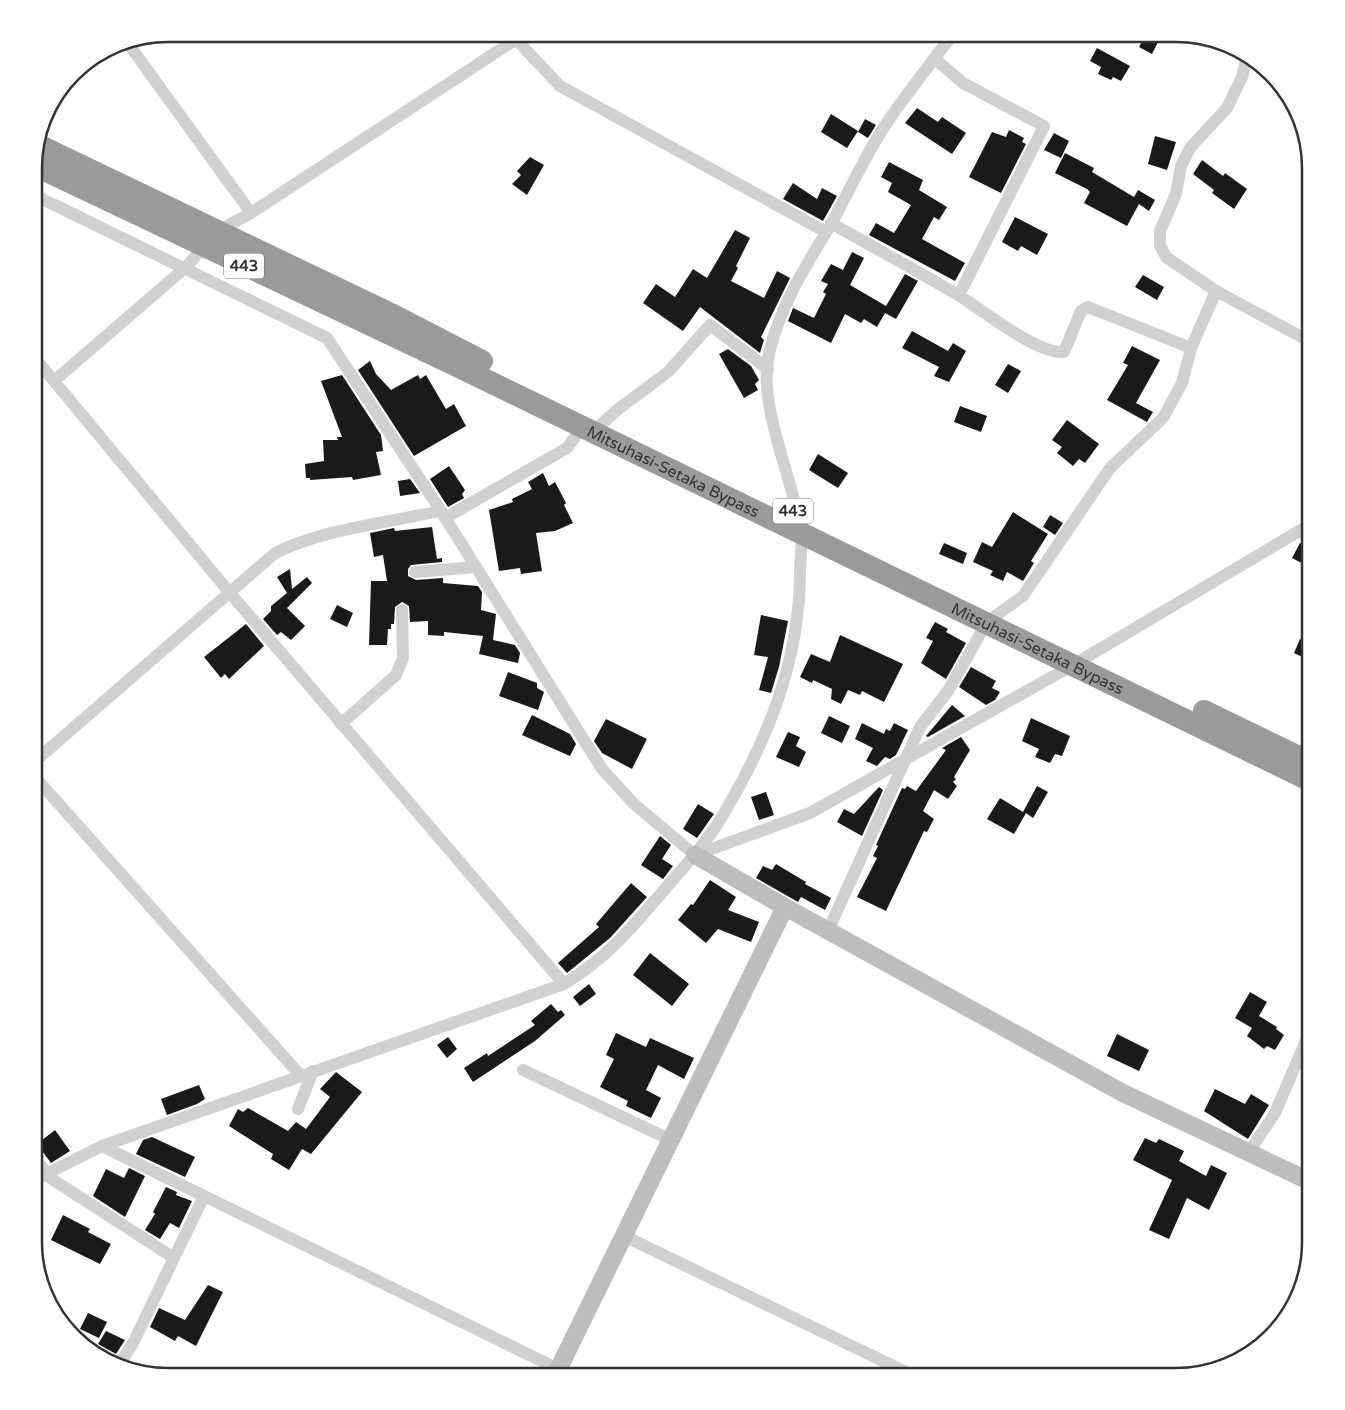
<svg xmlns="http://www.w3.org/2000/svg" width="1345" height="1410" font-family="'Varela Round',sans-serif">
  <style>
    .building { fill: #1a1a1a }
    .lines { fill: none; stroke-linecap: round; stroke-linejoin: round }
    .street { stroke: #d0d0d0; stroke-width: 12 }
    .secondary { stroke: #bdbdbd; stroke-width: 18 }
    .highway { stroke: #9a9a9a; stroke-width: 22 }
    .labels { text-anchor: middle; stroke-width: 5; stroke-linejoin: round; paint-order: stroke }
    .shield { fill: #fff; stroke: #707070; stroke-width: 1 }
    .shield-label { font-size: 15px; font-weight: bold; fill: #333 }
    .street-label { font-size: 16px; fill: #333; stroke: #fff }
    .rim { fill: none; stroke: #333; stroke-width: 2.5 }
  </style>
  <rect width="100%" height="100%" fill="#fff"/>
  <g class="building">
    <polygon points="1146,34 1162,34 1152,54 1139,47"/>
    <polygon points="1097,48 1130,66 1121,81 1113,77 1111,80 1098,74 1101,67 1090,61"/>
    <polygon points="917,108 938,122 942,117 966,133 952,154 905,123"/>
    <polygon points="831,114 858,131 847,148 821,132"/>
    <polygon points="865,119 876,125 868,138 858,132"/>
    <polygon points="1009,130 1024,138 1022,142 1026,144 1001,193 969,177 992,132 1006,137"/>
    <polygon points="1054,133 1069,141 1061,158 1044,150"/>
    <polygon points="1155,136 1176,142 1167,170 1148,164"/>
    <polygon points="1065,153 1094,168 1092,172 1134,197 1138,190 1155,200 1149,211 1139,204 1127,226 1084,203 1090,192 1087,189 1055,173"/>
    <polygon points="530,157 544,165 527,195 512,184 521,175 517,171"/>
    <polygon points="1202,160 1223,176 1225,173 1247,189 1234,209 1212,193 1214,190 1193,174"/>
    <polygon points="889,162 923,180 919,190 947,207 939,220 934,217 922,239 965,263 955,281 869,235 876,223 894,233 911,205 888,192 892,183 881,177"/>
    <polygon points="793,183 817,199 822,188 837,196 823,221 783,199"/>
    <polygon points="1015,217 1048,234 1037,255 1021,246 1018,251 1002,242"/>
    <polygon points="735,230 750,238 736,266 738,268 731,281 764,298 777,271 790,278 761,337 764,340 760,353 700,307 683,331 643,303 656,284 675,297 693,269 707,278"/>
    <polygon points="852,252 864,258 850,285 886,306 905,274 918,281 896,319 885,313 877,327 864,319 861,323 845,314 831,343 788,321 793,308 814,318 826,294 823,292 828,284 821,281 831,264 843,270"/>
    <polygon points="1143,275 1164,287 1157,300 1135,287"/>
    <polygon points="912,331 948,351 953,343 966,351 949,382 934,376 939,367 902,348"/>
    <polygon points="1132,346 1160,360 1136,403 1153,412 1147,422 1107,400 1128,365 1123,363"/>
    <polygon points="728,349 751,366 759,380 755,384 758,390 744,398 719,354"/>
    <polygon points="370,361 376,374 391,390 418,375 420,379 426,375 446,409 454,404 466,426 414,456 358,370"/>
    <polygon points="1008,364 1021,371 1008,393 995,385"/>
    <polygon points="342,375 381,435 383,451 376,452 381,475 353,480 352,477 310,480 310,478 306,478 305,464 324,461 323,440 338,440 337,437 342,437 321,381"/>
    <polygon points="960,406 987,416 981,432 954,422"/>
    <polygon points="1067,420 1099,444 1085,463 1079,459 1073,466 1057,453 1062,447 1052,440"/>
    <polygon points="818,454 848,473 838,488 809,470"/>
    <polygon points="449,466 465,490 462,494 464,498 448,507 430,479"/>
    <polygon points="543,473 549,486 555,482 566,503 564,505 573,523 555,531 536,533 542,571 521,574 520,568 499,571 489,510 513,502 512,499 532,489 528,482"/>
    <polygon points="410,479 420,493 400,496 398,481"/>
    <polygon points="1013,512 1048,534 1031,561 1034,563 1023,581 1007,572 1003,581 990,575 993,571 973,562 982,542 992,547"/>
    <polygon points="1050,515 1063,523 1055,535 1043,527"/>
    <polygon points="432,527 437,559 442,558 442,562 411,565 408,569 408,576 416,580 443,578 443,583 478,586 482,592 481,610 496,614 493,640 515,645 520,653 518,663 479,654 483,636 444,632 444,636 428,635 428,621 410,622 409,606 402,602 395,607 394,624 391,624 391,629 388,629 387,645 369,645 371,581 387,581 383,555 374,557 370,533 394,528 395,531"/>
    <polygon points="944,543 967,553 963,564 939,554"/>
    <polygon points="1300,543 1311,549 1311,568 1292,558"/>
    <polygon points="290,569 292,589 307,577 312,583 287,608 305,626 291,640 281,632 277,635 263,619 271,611 271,606 287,593 277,577"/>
    <polygon points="337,605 353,613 347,627 330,619"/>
    <polygon points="761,615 788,621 779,667 771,693 759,690 768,657 754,655"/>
    <polygon points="935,622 948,629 946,632 966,643 946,679 921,663 933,641 926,638"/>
    <polygon points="246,624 264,646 229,679 225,674 221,678 204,657"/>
    <polygon points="840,635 903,664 884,702 862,691 860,695 848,690 841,704 831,699 832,689 813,680 812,683 800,677 811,654 830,662"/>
    <polygon points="1300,639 1311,644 1311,661 1294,653"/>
    <polygon points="971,667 996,681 992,688 1000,692 995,700 986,705 959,687"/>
    <polygon points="508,672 537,683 537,688 544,692 538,710 499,696"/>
    <polygon points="952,705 965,716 928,737 926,736"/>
    <polygon points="532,715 570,734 576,744 570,756 522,735"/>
    <polygon points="829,716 850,726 842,743 821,733"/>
    <polygon points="1031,718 1070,736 1062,756 1055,754 1050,763 1035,757 1039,749 1022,741"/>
    <polygon points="606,719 647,739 632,769 602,753 594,741"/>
    <polygon points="862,723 884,734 886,729 890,731 894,723 908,730 896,755 890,759 885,757 877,766 866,761 873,748 855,739"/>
    <polygon points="788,732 800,737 796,746 806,752 799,767 776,757"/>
    <polygon points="961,737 970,750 954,777 956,779 953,782 957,786 948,799 934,790 923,811 934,819 927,832 924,831 886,911 857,897 877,858 873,856 878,846 876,845 902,788 905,789 907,786 916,791 946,750 942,748"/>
    <polygon points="1037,786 1048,792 1033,818 1026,813 1014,834 987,819 1000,798 1023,812"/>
    <polygon points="879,787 883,790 862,836 837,822 844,809 854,814"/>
    <polygon points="766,792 774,815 759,820 751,797"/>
    <polygon points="698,804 714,814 697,838 683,829"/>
    <polygon points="660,836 671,845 662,859 673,866 663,879 641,865"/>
    <polygon points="776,864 806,882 805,884 831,898 825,910 801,897 798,902 756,878 763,866 772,870"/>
    <polygon points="710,880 736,897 728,910 759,922 751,942 718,929 706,943 678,920 691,904 693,905"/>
    <polygon points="631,883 647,897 610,938 567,973 558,963 599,927 596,924"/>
    <polygon points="650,953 689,984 672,1006 633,975"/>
    <polygon points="589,984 596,994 580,1006 573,997"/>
    <polygon points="1250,992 1267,1002 1259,1016 1277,1027 1276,1029 1284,1035 1275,1050 1267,1046 1264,1049 1247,1036 1252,1028 1235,1018"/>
    <polygon points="551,1004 558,1012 561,1010 565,1015 535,1041 473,1082 464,1068 487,1053 488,1056 535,1025 531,1021"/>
    <polygon points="616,1033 646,1047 650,1038 694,1058 684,1079 658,1065 646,1090 661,1098 651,1118 626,1106 628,1101 600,1087 614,1059 606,1055"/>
    <polygon points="1117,1034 1149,1050 1139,1071 1107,1056"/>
    <polygon points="448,1037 457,1049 447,1058 437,1045"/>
    <polygon points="336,1072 362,1092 311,1154 302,1149 289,1170 271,1159 273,1154 229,1126 238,1109 243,1112 248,1108 288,1131 296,1122 306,1129 330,1097 320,1089"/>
    <polygon points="199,1085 205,1099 197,1104 167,1115 161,1099"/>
    <polygon points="1215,1089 1245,1104 1251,1094 1269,1105 1248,1139 1204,1111"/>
    <polygon points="55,1130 70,1151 51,1163 37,1144"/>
    <polygon points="152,1137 195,1157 185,1177 136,1154 143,1140"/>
    <polygon points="1145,1138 1156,1143 1159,1139 1184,1151 1179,1161 1206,1176 1211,1165 1227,1173 1209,1210 1187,1198 1169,1239 1149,1230 1172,1180 1133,1160"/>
    <polygon points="129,1168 145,1176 125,1217 93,1196 106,1169 124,1178"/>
    <polygon points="166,1187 177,1192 176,1195 192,1201 179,1228 170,1223 160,1239 145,1230 155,1214 153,1212"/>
    <polygon points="63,1215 90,1229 88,1232 111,1244 100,1264 51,1240"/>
    <polygon points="208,1285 223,1292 196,1346 178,1336 175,1341 150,1327 159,1308 185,1320"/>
    <polygon points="88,1313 107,1322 99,1338 80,1329"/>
    <polygon points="106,1331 125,1340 116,1354 98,1344"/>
  </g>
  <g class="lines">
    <g class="street">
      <polyline points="511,34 560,86 826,232"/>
      <polyline points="127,42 251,213"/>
      <polyline points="1247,56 1242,77 1227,108 1190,148 1181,166 1176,194 1160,231 1160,245 1166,257 1216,291 1311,342"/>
      <polyline points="935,59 963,83 1044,126 959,295"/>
      <polyline points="34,195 327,338 441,511 602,769 634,804 695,855"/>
      <path d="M831,223C873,247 916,270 958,295C983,310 1036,354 1064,352L1081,311L1088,307L1191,348"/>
      <polyline points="34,357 230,593 564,984"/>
      <polyline points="54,381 186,267 218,231 251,213 524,34"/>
      <polyline points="593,432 617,410 668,372 710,325 768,369"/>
      <polyline points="445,518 567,448 583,426"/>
      <polyline points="415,572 476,567"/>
      <polyline points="341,724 396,675 403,658 402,610"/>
      <path d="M34,762L274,554C318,530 390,522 441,511"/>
      <polyline points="34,776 301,1076"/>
      <polyline points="695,855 810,813 1073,665 1311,524"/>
      <polyline points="828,931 920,727 948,691 987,622 1023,596 1110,468 1163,418 1182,383 1191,348 1216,291"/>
      <polyline points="523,1070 671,1140"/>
      <polyline points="298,1109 313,1071"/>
      <polyline points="102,1146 558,1369"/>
      <polyline points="1249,1152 1275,1113 1311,1029"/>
      <polyline points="34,1158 47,1173"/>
      <polyline points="44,1174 174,1258"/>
      <path d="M34,1180L102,1146L564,984C604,960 629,931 659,896C681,870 706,844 723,815C768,739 799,663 800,574C800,559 803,544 801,530C793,479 757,404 769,354C779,309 803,270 827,231C848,195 864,156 888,121C908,92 931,63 953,34"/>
      <polyline points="624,1236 914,1376"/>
      <polyline points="119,1365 133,1343 204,1196"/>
    </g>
    <g class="secondary">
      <polyline points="695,855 785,907 1123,1093 1311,1182"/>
      <polyline points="555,1376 785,907"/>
    </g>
    <g class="highway">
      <polyline points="38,145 395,316 482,361"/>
      <path id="s1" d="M34,165L455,365L1311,781"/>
      <polyline points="1204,711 1311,763"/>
    </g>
  </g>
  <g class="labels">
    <g class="shield">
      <rect x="224" y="253.5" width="40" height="25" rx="4"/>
      <rect x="773" y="498.5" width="40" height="25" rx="4"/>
    </g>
    <g class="shield-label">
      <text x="244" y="271">443</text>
      <text x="793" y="516">443</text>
    </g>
    <g class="street-label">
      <text dy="6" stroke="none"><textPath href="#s1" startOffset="709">Mitsuhasi-Setaka Bypass</textPath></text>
      <text dy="6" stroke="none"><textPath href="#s1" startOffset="1114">Mitsuhasi-Setaka Bypass</textPath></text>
    </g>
  </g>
  <path d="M0 0H1345V1410H0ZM168 42H1176A126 126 0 0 1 1302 168V1242A126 126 0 0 1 1176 1368H168A126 126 0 0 1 42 1242V168A126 126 0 0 1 168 42Z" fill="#fff" fill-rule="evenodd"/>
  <path class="rim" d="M168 42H1176A126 126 0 0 1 1302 168V1242A126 126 0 0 1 1176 1368H168A126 126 0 0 1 42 1242V168A126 126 0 0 1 168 42Z"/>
</svg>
